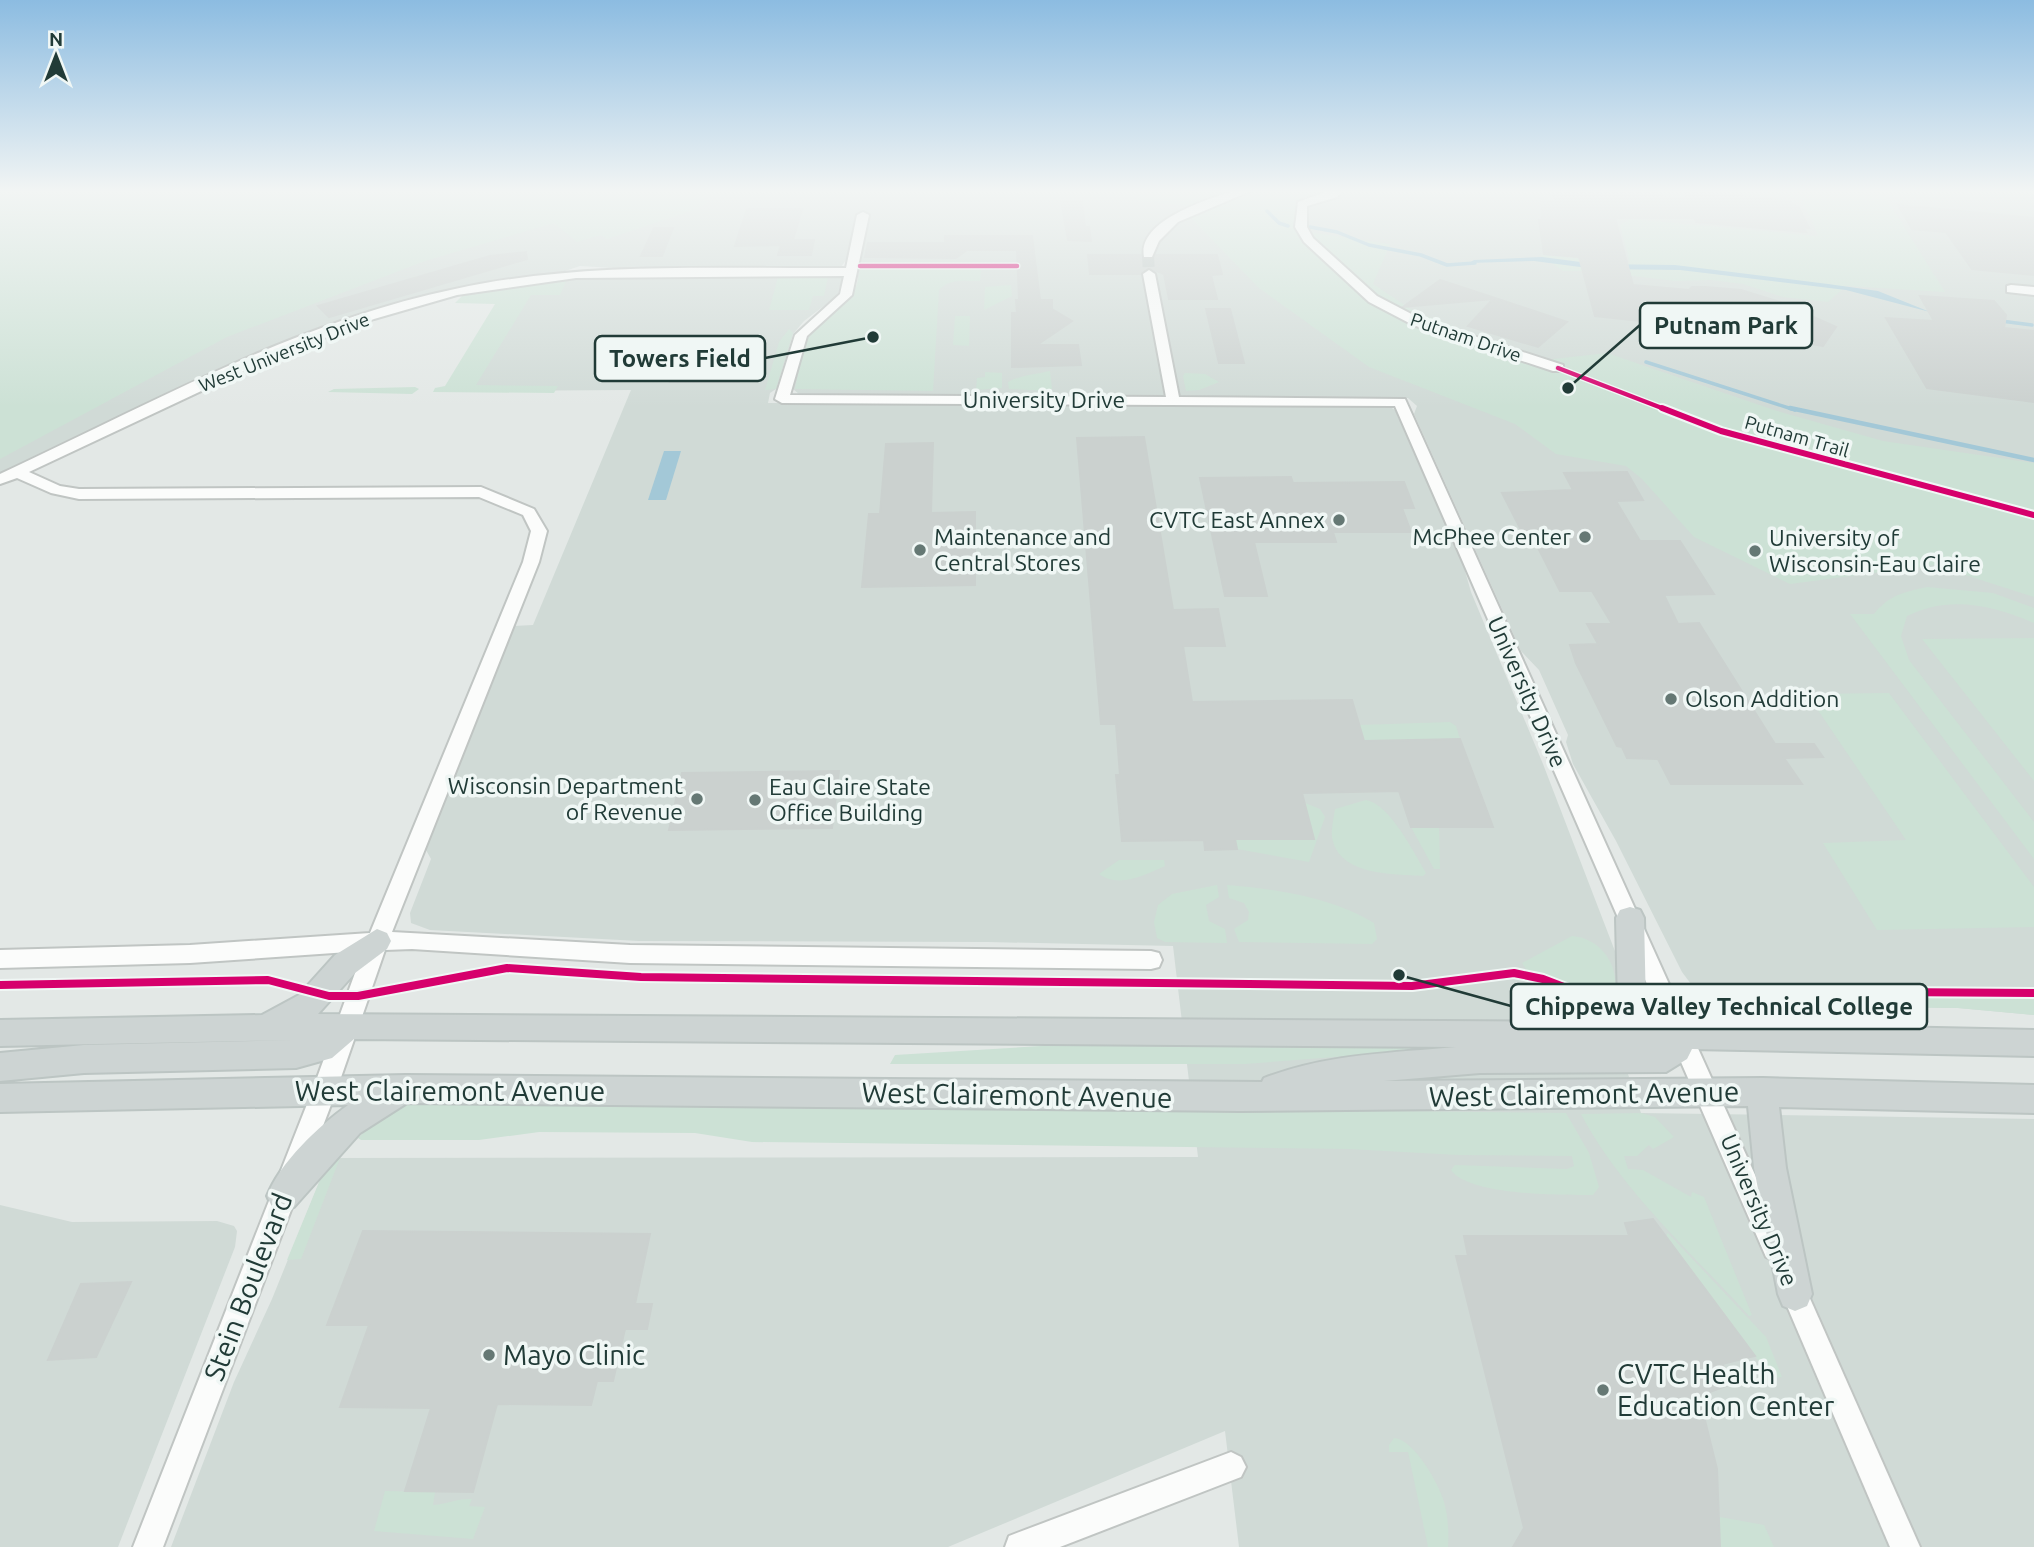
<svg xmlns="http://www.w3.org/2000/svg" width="2034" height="1547" font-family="Ubuntu,sans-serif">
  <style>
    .built { fill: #d0dad6 }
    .green { fill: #cce1d5 }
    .water { fill: #a3c8d7 }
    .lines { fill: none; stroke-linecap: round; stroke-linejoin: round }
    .stream-far1 { stroke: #a3c8d7; stroke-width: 3.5 }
    .stream { stroke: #a3c8d7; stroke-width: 4.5 }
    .building { fill: #cbd1cf; stroke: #cbd1cf; stroke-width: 2 }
    .minor-tunnel { stroke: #bcc5c3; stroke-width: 12; stroke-dasharray: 12 6; stroke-linecap: butt }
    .minor-casing { stroke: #c0c5c3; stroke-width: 4 }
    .major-casing { stroke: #bcc5c3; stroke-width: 4 }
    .minor { fill: #fbfcfb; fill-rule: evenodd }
    .major { fill: #cdd4d3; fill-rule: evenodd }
    .cycleway-far2-casing { stroke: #f0f7f5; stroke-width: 7 }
    .cycleway-far1-casing { stroke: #f0f7f5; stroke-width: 10 }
    .cycleway-casing { stroke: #f0f7f5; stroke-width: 12 }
    .cycleway-far2 { stroke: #d6006c; stroke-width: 4.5 }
    .cycleway-far1 { stroke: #d6006c; stroke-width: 6 }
    .cycleway { stroke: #d6006c; stroke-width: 8 }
    .poi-dot { fill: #657874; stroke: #f0f7f5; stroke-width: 2.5 }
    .labels { text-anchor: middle; stroke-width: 7; stroke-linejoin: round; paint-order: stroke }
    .far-street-label { font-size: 19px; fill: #213b37; stroke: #f0f7f5 }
    .street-label { font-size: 23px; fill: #213b37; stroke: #f0f7f5 }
    .poi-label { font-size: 23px; fill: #213b37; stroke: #f0f7f5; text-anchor: start }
    .near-street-label { font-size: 28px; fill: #213b37; stroke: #f0f7f5 }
    .near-poi-label { font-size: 28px; fill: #213b37; stroke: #f0f7f5; text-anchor: start }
    .leader { fill: none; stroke: #213b37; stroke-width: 2.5 }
    .callout-dot { fill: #213b37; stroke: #f0f7f5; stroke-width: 2.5 }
    .callout { fill: #f0f7f5; stroke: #213b37; stroke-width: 2.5 }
    .callout-label { font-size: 24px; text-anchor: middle; font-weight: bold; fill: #213b37 }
  </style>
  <rect width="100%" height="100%" fill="#e3e8e6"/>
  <g class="built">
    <polygon points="0,190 2034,190 2034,1015 1958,1008 1727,1005 1710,1002 1697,992 1682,972 1616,841 1573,764 1566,742 1568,735 1539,670 1521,651 1414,414 1417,406 1408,398 799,394 793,389 804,342 821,321 851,298 857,285 860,259 847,259 840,268 799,269 669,267 645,270 580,266 559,273 468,286 356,318 0,476"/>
    <polygon points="653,275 843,276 837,296 804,321 793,334 776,389 770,393 768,403 1387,405 1395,410 1463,564 1471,592 1543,764 1618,959 1620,1016 1609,1017 1641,1113 2034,1119 2034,1547 1239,1547 1225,1431 948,1547 171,1547 234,1382 272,1299 329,1158 1198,1157 1173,946 988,942 639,941 430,930 411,923 410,913 431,859 426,850 429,834 514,626 533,625 631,390 451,391 515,285 598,277 640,279"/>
    <polygon points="0,1205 72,1222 217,1221 234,1226 237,1231 235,1247 118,1547 0,1547"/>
  </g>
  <g class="green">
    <polygon points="0,190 723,190 702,197 708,202 697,209 607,239 601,235 577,242 554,223 425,261 227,337 0,459"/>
    <polygon points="1125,190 1331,190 1296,203 1295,230 1390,244 1373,284 1415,312 1545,360 1607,353 1774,410 1883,441 2034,463 2034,597 1934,565 1790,584 1694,537 1642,479 1626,466 1556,454 1515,424 1369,367 1259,288 1186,213 1198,207 1140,201"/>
    <polygon points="1711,190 1881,190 1945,292 1846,286 1828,302 1783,297 1743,284 1711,280 1675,281 1592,271 1563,271 1541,255 1630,263 1620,225 1630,219 1818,236 1802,199"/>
    <path d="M974,268L981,270L980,281C965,281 950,278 939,290L933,391L795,389C799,369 802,348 812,331C830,304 856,309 860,269Z"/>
    <polygon points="778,277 828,277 824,296 813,296 809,310 769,310"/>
    <polygon points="567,279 560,295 531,295 476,385 558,386 554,393 433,392 435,388 445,386 495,304 455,303 464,294"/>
    <polygon points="1011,285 1012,296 984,310 985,287"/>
    <polygon points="955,316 970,316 969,346 953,345"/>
    <polygon points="789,329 793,333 776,389 765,390 779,342"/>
    <path d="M1050,371L1052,389L1049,391L1009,389L1008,382C1021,375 1037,374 1050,371Z"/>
    <polygon points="985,372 1002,373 1002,388 976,390 977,378 985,377"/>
    <polygon points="1185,373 1205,374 1219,382 1199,390 1186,391 1183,376"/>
    <polygon points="415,387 419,389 412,394 328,392 334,389"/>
    <path d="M1927,587L1993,593L2034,608V623C1992,605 1949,595 1907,616L1901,636L1909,660L2034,822V859L1850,614H1874C1889,595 1904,592 1927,587Z"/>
    <polygon points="2034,638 2034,781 1922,639"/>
    <polygon points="1889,693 2034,887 2034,927 1877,930 1823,843 1906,840 1807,694"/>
    <polygon points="1450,722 1456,726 1460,739 1364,741 1359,725"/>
    <path d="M1366,800C1390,804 1414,853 1426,873L1423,876C1394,874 1338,876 1332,837C1331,828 1334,817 1335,809Z"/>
    <polygon points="1305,803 1320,809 1325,817 1309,862 1237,849 1235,839 1313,839"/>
    <polygon points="1411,827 1439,827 1440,869 1434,869"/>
    <path d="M1119,860H1164L1165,866C1147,874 1119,889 1099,874Z"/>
    <polygon points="1217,885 1219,897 1206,905 1209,921 1225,929 1227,943 1165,942 1157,938 1154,922 1158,905 1172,894"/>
    <path d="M1227,885C1276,889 1332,897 1374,923L1377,939L1372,944L1239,942L1234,929L1248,920L1249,912L1244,903L1229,898Z"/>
    <path d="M1572,936C1605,939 1621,970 1614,1001L1528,972L1522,963Z"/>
    <polygon points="1741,993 2034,997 2034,1015 1958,1008 1727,1005 1726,997"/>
    <polygon points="1105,1042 1466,1043 1470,1049 1407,1056 1347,1056 1245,1064 890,1064 895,1055"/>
    <path d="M423,1100L1566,1113L1589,1153L1599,1187L1593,1195C1563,1195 1469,1196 1451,1170L1455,1165L1567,1169L1574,1166L1572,1156L1458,1155L1349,1149L752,1142L695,1133L539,1132L479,1140H361L358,1138L391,1105Z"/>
    <path d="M1641,1113L1655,1117L1674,1137L1653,1149L1649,1145L1637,1156H1624L1628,1169L1643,1170L1691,1197L1692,1192L1704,1197L1752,1315L1749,1316C1692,1253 1620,1189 1581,1114Z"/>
    <polygon points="345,1145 301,1259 287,1260 329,1158"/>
    <polygon points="1668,1233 1766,1337 1782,1377 1771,1378 1666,1236"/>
    <path d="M1394,1438C1414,1439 1439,1484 1444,1502C1448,1516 1449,1533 1448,1547H1428L1408,1452H1389V1445Z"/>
    <path d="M385,1491L435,1492L433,1505C448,1504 457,1498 472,1499L469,1506L485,1507L473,1539L374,1531Z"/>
    <polygon points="1720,1517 1764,1525 1774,1547 1720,1547"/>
  </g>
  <g class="water">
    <polygon points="1542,257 1596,264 1675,265 1828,284 1878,291 1930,312 1846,290 1680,270 1596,269 1534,261 1469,263 1474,260"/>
    <polygon points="664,451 681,451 666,500 648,500"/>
  </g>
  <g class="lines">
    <g class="stream-far1">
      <polyline points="1267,211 1279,223 1288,226"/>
      <polyline points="1310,227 1337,232 1369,245 1421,255 1447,265 1475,263"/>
      <polyline points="2001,321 2032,325"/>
      <polyline points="1646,362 1795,410"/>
    </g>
    <polyline class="stream" points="1790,408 2034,460"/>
  </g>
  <g class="building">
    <polygon points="1557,190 1653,190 1657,196 1687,199 1685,191 1790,201 1792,205 1798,206 1809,228 1803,227 1806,232 1696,222 1694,218 1615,218 1633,285 1689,290 1692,287 1705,287 1741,290 1780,302 1836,327 1823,346 1784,340 1782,336 1595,316 1579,257 1544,254 1539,220 1542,220 1541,200 1557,202 1552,194 1560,194"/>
    <polygon points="1061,201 1082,201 1085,227 1089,227 1091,241 1068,240"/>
    <polygon points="1898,205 2034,218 2034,275 1972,269 1946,232 1912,229"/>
    <polygon points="747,209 802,209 793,240 814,240 811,255 778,255 781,245 735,246"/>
    <polygon points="654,228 673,228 662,256 641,256"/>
    <polygon points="945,236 1032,236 1040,300 1052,300 1052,309 1072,321 1037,345 1078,345 1081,365 1012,367 1012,313 1017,313 1016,300 1019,300 1017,250 967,250 956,258 865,257 868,243 945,243"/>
    <polygon points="526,252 527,259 329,317 318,306 490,256"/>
    <polygon points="1088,255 1141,255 1144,260 1152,260 1156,255 1217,255 1222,274 1211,275 1217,299 1169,299 1164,274 1150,268 1141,274 1090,274"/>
    <polygon points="1440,280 1495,298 1567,322 1538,347 1468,326 1493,299 1403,307"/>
    <polygon points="1920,296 1994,301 2006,315 2004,328 2034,331 2034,402 1927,388 1886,318 1934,321"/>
    <polygon points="1206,309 1230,309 1244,363 1219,363"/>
    <polygon points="708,350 749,350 739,382 670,382 679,359 705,359"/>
    <polygon points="1144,437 1173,610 1218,609 1225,646 1183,646 1192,702 1352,700 1364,741 1460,739 1493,827 1411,827 1399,791 1302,793 1314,839 1235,839 1237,849 1205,850 1204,840 1122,841 1116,775 1120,775 1116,724 1101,724 1077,438"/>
    <polygon points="933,443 931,513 975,512 975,585 862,587 869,514 880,514 886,444"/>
    <polygon points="1627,472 1643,500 1616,501 1640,541 1680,541 1714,594 1664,595 1678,624 1699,623 1775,744 1814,744 1823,757 1784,758 1802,784 1671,784 1658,759 1627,758 1622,747 1617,746 1576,663 1570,645 1598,644 1587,624 1612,624 1592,591 1560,591 1531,534 1523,534 1502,493 1573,490 1564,473"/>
    <polygon points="1291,477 1293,483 1404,482 1414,508 1402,508 1411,532 1333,532 1336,542 1254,542 1267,596 1225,596 1200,478"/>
    <polygon points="839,771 832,828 669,830 682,773"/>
    <polygon points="1653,1219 1755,1356 1722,1364 1734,1383 1699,1396 1717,1469 1720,1547 1513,1547 1524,1528 1456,1256 1468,1256 1464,1236 1629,1236 1625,1223"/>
    <polygon points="363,1231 650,1234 635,1304 652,1304 647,1329 625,1329 613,1381 597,1381 591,1405 497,1404 473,1492 405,1491 431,1408 340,1407 369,1325 327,1325"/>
    <polygon points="131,1282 96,1357 48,1360 81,1284"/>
  </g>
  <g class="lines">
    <polyline class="minor-tunnel" points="1148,255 1149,274"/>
    <defs>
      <g id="minor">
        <path d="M1236,190H1253L1178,222L1159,241L1152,257H1144C1137,220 1209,199 1236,190Z"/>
        <polygon points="1331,190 1342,190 1337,197 1307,206 1307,227 1313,238 1377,296 1421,319 1563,365 1563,371 1553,371 1413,325 1369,302 1304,242 1295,227 1298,202"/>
        <path d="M863,212L869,215L852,295L807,336L790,395L1166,397L1143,274L1149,270L1155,274L1179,397L1405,399L1784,1239L1788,1248L1784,1257L1775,1261L1766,1257L1395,406L782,403L775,399L795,335L840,294L844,276L576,278L457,295L374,319L267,360L29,472L60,486L79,489L481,487L534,509L547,531L539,562L392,932L630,945L1151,951L1159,953L1162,960L1159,967L1151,969L630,963L412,949L385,950L337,1089L163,1547H133L313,1089L363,951L190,963L0,968V950L190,945L370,933L523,562L531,531L523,515L479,497L79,499L51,493L17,478L0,484V474C147,406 295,322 455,289C583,261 716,269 846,268L857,215Z"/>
        <polygon points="2011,285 2034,287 2034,295 2007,292 2007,286"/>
        <polygon points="1791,1272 1800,1276 1920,1547 1890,1547 1778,1285 1782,1276"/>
        <polygon points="1231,1452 1241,1457 1246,1467 1241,1477 1060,1547 1005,1547 1009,1536"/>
      </g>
      <path id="major" d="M1630,907L1640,910L1644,918L1646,1008L1639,1022L2034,1030V1056L1692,1049L1687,1059L1666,1072L1480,1073L1384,1081L1763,1078L2034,1085V1113L1779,1107L1786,1168L1812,1294L1807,1306L1795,1311L1783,1306L1778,1294L1754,1168L1748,1106L1240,1111L407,1103L360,1133L294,1207L283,1212L272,1207L267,1196C281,1161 318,1127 348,1105L0,1112V1084L406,1075L1262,1082L1264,1078C1326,1054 1391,1053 1456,1047L354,1039L332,1058L296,1068L84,1073L0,1081V1053L84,1045L296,1040L0,1046V1020L262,1015L299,995L335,955L377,929L387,933L391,941L387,949L355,973L318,1014L1597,1022L1611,1017L1618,1006L1616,918L1620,910Z"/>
    </defs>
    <use href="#minor" class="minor-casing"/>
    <use href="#major" class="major-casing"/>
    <use href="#minor" class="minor"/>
    <use href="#major" class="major"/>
    <defs>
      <g id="cycleway-far2">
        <polyline points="860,266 1017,266"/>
        <polyline points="1558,368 1667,410"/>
      </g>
      <polyline id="cycleway-far1" points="1662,408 1721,431 2034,515"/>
      <polyline id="cycleway" points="0,985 268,980 329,996 358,996 507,968 641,977 1412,986 1514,973 1543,979 1613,1006 1632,1008 1706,1004 1734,991 2034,993"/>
    </defs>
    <use href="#cycleway-far2" class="cycleway-far2-casing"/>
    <use href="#cycleway-far1" class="cycleway-far1-casing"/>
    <use href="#cycleway" class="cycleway-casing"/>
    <use href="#cycleway-far2" class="cycleway-far2"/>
    <use href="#cycleway-far1" class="cycleway-far1"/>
    <use href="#cycleway" class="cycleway"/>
  </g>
  <linearGradient id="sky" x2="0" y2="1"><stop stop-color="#8cbce1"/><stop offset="0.47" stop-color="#f2f5f4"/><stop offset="1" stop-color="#f2f5f4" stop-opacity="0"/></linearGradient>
  <rect width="2034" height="407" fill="url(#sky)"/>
  <g class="poi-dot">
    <circle cx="1339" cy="520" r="7"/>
    <circle cx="1585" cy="537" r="7"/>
    <circle cx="920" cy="550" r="7"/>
    <circle cx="1755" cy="551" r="7"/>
    <circle cx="1671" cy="699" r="7"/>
    <circle cx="697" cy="799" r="7"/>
    <circle cx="755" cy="800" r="7"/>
    <circle cx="489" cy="1355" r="7"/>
    <circle cx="1603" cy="1390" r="7"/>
  </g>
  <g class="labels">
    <g class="far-street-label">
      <text transform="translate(1466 337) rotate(19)" y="7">Putnam Drive</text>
      <text transform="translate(284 352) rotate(-22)" y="7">West University Drive</text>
      <text transform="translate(1797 436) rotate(16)" y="7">Putnam Trail</text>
    </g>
    <g class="street-label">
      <text x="1044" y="408">University Drive</text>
      <text transform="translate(1527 692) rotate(66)" y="8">University Drive</text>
      <text transform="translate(1759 1210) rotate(67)" y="8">University Drive</text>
    </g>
    <g class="poi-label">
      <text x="1325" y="528" text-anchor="end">CVTC East Annex</text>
      <text x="934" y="545">Maintenance and<tspan x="934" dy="26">Central Stores</tspan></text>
      <text x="1571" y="545" text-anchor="end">McPhee Center</text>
      <text x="1769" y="546">University of<tspan x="1769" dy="26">Wisconsin-Eau Claire</tspan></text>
      <text x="1685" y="707">Olson Addition</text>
      <text x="683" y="794" text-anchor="end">Wisconsin Department<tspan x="683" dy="26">of Revenue</tspan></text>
      <text x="769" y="795">Eau Claire State<tspan x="769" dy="26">Office Building</tspan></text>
    </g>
    <g class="near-street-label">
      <text x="450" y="1101">West Clairemont Avenue</text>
      <text transform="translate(1584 1094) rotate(-1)" y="10">West Clairemont Avenue</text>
      <text transform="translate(1017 1095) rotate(1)" y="10">West Clairemont Avenue</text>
      <text transform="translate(248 1287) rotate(-69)" y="10">Stein Boulevard</text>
    </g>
    <g class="near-poi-label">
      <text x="503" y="1365">Mayo Clinic</text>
      <text x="1617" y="1384">CVTC Health<tspan x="1617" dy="32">Education Center</tspan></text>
    </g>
  </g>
  <path class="leader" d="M1568 388L1640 325M873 337L765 358M1399 975L1511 1006"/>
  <g class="callout-dot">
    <circle cx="1568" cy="388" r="7"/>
    <circle cx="873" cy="337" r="7"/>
    <circle cx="1399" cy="975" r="7"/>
  </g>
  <g class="callout">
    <rect x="1640" y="303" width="172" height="45" rx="7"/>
    <rect x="595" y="336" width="170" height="45" rx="7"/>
    <rect x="1511" y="984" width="416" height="45" rx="7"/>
  </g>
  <g class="callout-label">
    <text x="1726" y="334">Putnam Park</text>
    <text x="680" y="367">Towers Field</text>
    <text x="1719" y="1015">Chippewa Valley Technical College</text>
  </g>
  <g transform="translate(56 56)" stroke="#f0f7f5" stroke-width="5" paint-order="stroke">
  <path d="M0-5L12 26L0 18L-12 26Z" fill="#213b37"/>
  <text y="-10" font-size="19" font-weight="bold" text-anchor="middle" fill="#213b37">N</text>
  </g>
</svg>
